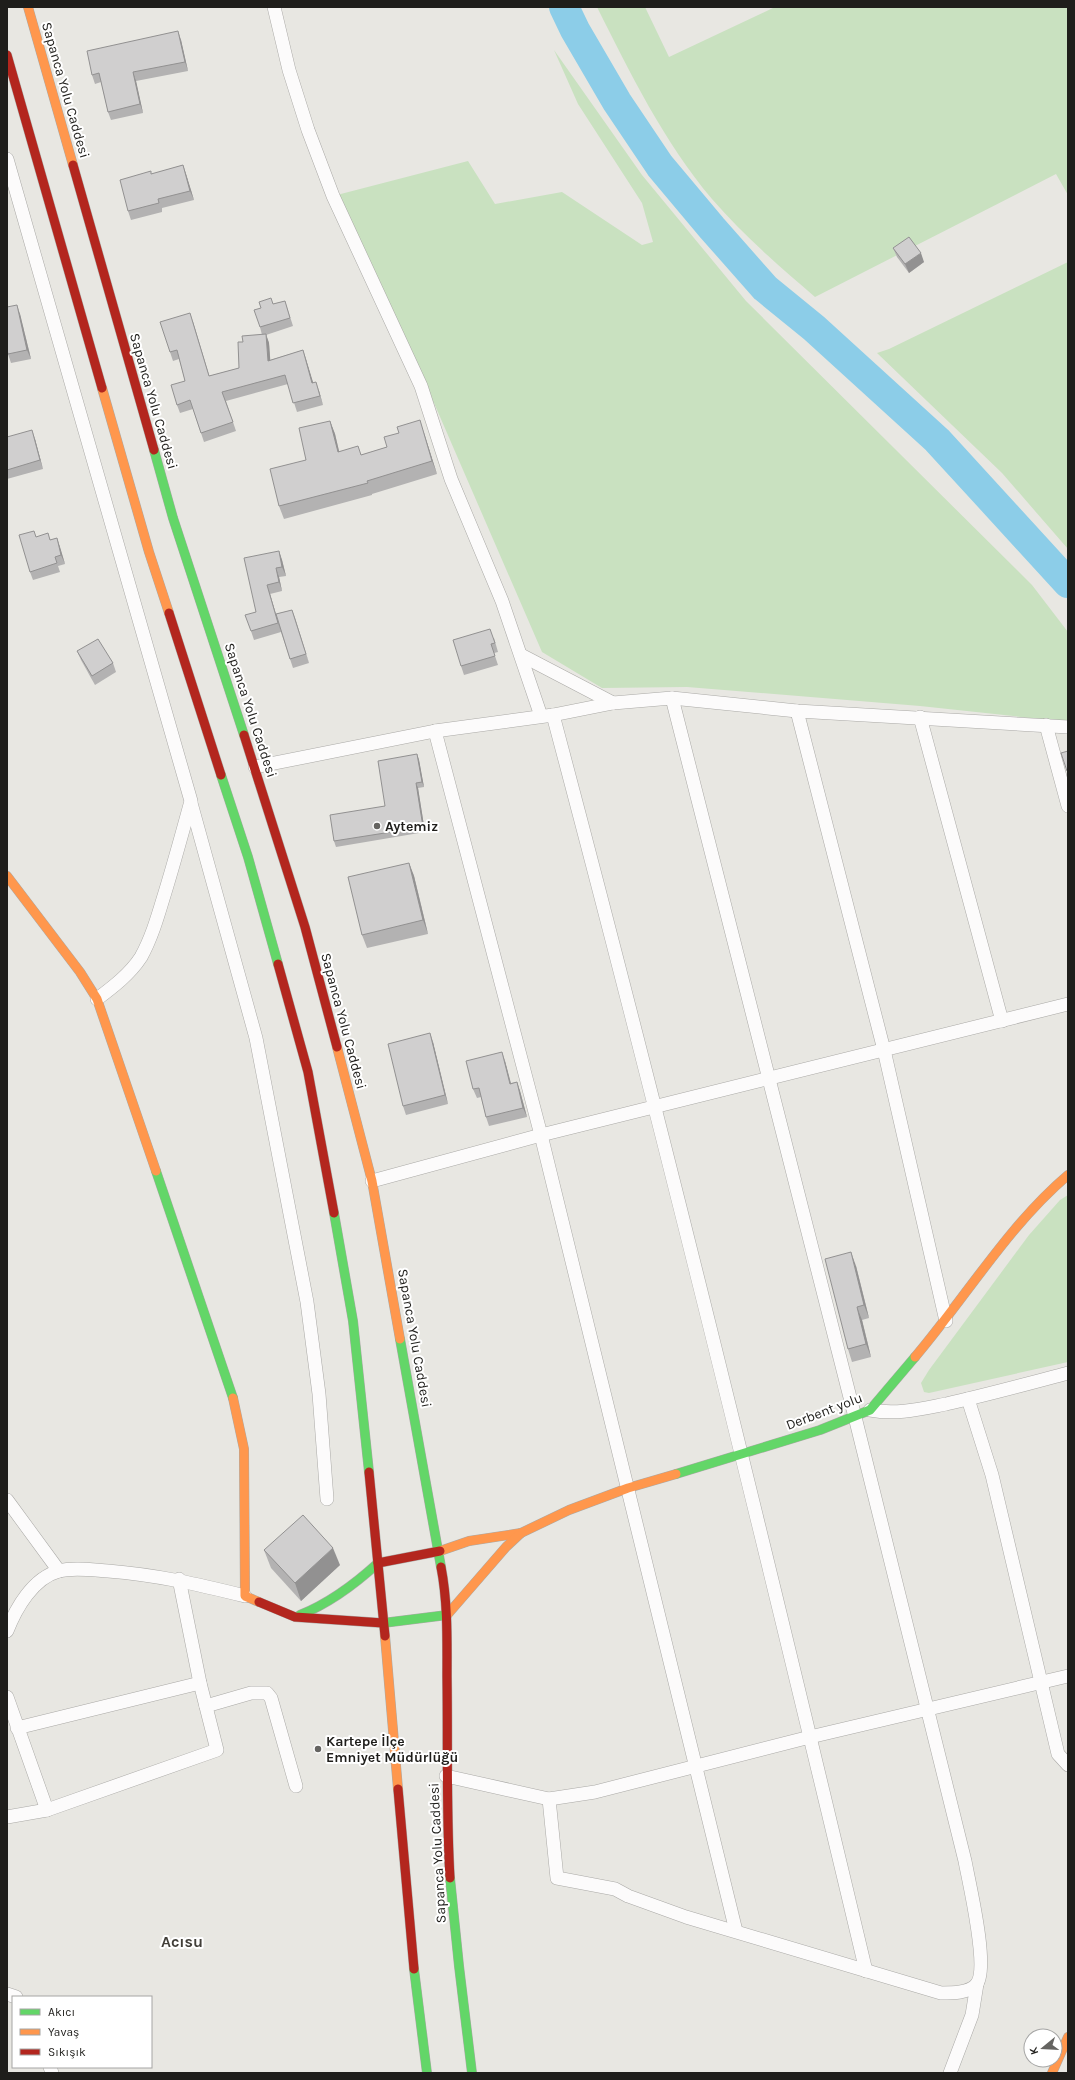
<svg xmlns="http://www.w3.org/2000/svg" width="1075" height="2080" font-family="Karla,sans-serif">
  <style>
    .green { fill: #c9e1c0 }
    .lines { fill: none; stroke-linecap: round; stroke-linejoin: round }
    .river { stroke: #8ccde8; stroke-width: 30 }
    .street-casing { stroke: #aaa9a6; stroke-width: 14 }
    .fast-casing { stroke: #aaa9a6; stroke-width: 10 }
    .slow-casing { stroke: #aaa9a6; stroke-width: 10 }
    .jam-casing { stroke: #aaa9a6; stroke-width: 10 }
    .street { stroke: #fcfbfb; stroke-width: 13 }
    .fast { stroke: #63d668; stroke-width: 9 }
    .slow { stroke: #ff974d; stroke-width: 9 }
    .jam { stroke: #b3261e; stroke-width: 9 }
    .wall { fill: #b3b2b2 }
    .shaded-wall { fill: #929191 }
    .building { fill: #d0cfcf; stroke: #929191 }
    .poi-dot { fill: #656461; stroke: #fff; stroke-width: 1.5 }
    .labels { text-anchor: middle; stroke-width: 4; stroke-linejoin: round; paint-order: stroke }
    .street-label { font-size: 14px; fill: #1f1e1b; stroke: #fff }
    .poi-label { font-size: 14px; font-weight: bold; fill: #1f1e1b; stroke: #fff; text-anchor: start }
    .quarter-label { font-size: 16px; font-weight: bold; fill: #423f39; stroke: #fff }
  </style>
  <rect width="100%" height="100%" fill="#e8e7e2"/>
  <g class="green">
    <path d="M597,7H645L669,57L775,7H1068V195L1056,174L815,297C779,266 743,235 712,199C664,142 630,73 597,7Z"/>
    <polygon points="554,50 642,175 746,301 1032,585 1068,632 1068,722 920,706 687,687 602,688 542,652 434,403 421,386 333,196 468,161 495,204 562,192 642,245 653,242 642,203 578,104"/>
    <polygon points="1068,262 1068,549 1002,473 877,353 889,349"/>
    <polygon points="1068,1195 1068,1362 929,1393 924,1392 921,1383 929,1370 1029,1235 1060,1200"/>
  </g>
  <g class="lines">
    <polyline class="river" points="564,7 575,30 617,102 660,166 712,228 765,288 814,328 937,440 1068,583"/>
    <defs>
      <g id="street">
        <polyline points="274,7 289,70 308,130 333,196 421,386 451,479 502,601 541,716"/>
        <path d="M7,159L191,801C182,834 173,867 163,899C157,919 151,939 141,957C130,974 113,987 97,999"/>
        <polyline points="521,655 613,703"/>
        <polyline points="797,711 884,1050 946,1321"/>
        <path d="M553,715C664,1132 766,1551 866,1971"/>
        <polyline points="920,717 1002,1021"/>
        <polyline points="1046,725 1068,806"/>
        <polyline points="435,731 541,1135 736,1931"/>
        <polyline points="255,767 435,731 553,715 613,703 672,698 797,711 1068,727"/>
        <polyline points="191,803 256,1038 307,1302 319,1394 327,1499"/>
        <polyline points="372,1181 541,1135 1068,1004"/>
        <polyline points="968,1399 992,1475 1058,1754 1068,1765"/>
        <path d="M870,1410C897,1415 920,1409 946,1404C987,1395 1027,1384 1068,1373"/>
        <polyline points="7,1500 59,1571"/>
        <path d="M7,1631C16,1608 33,1578 59,1571C73,1567 93,1570 108,1571C157,1575 197,1584 245,1596"/>
        <polyline points="7,1697 47,1810 217,1750 200,1683 179,1579"/>
        <polyline points="206,1706 251,1693 267,1693 271,1698 296,1786"/>
        <polyline points="17,1728 200,1683"/>
        <polyline points="446,1776 549,1799 595,1792 810,1737 1068,1676"/>
        <path d="M549,1799L557,1878L615,1889L628,1896L686,1917L941,1993C953,1993 968,1993 976,1985C990,1970 969,1883 965,1861L855,1417L672,698"/>
        <polyline points="7,1817 47,1810"/>
        <polyline points="7,1994 16,1997"/>
        <polyline points="50,2067 52,2073"/>
        <polyline points="950,2073 972,2015 977,1984"/>
      </g>
      <g id="fast">
        <polyline points="154,450 173,518 244,735"/>
        <polyline points="221,775 248,857 278,964"/>
        <polyline points="156,1171 233,1398"/>
        <polyline points="334,1213 353,1321 369,1472"/>
        <polyline points="400,1339 441,1567"/>
        <polyline points="676,1474 820,1430 870,1410 915,1357"/>
        <path d="M300,1615C330,1603 354,1585 378,1563"/>
        <polyline points="383,1623 447,1615"/>
        <polyline points="450,1878 459,1966 472,2073"/>
        <polyline points="414,1969 427,2073"/>
      </g>
      <g id="slow">
        <polyline points="28,7 73,165"/>
        <polyline points="102,388 149,552 169,613"/>
        <polyline points="7,876 80,972 97,999 156,1171"/>
        <polyline points="337,1047 372,1181 400,1339"/>
        <path d="M915,1357C966,1297 1008,1226 1068,1175"/>
        <polyline points="233,1398 244,1449 245,1596 259,1602"/>
        <polyline points="440,1551 469,1541 521,1533 569,1510 628,1488 676,1474"/>
        <polyline points="447,1615 506,1547 521,1533"/>
        <polyline points="385,1636 398,1789"/>
        <polyline points="1052,2073 1068,2037"/>
      </g>
      <g id="jam">
        <polyline points="7,55 102,388"/>
        <polyline points="73,165 154,450"/>
        <polyline points="169,613 221,775"/>
        <polyline points="244,735 305,927 337,1047"/>
        <polyline points="278,964 308,1072 334,1213"/>
        <polyline points="369,1472 385,1636"/>
        <polyline points="378,1563 440,1551"/>
        <path d="M441,1567C448,1603 447,1640 447,1677C448,1744 446,1811 450,1878"/>
        <polyline points="259,1602 295,1617 383,1623"/>
        <polyline points="398,1789 414,1969"/>
      </g>
    </defs>
    <use href="#street" class="street-casing"/>
    <use href="#fast" class="fast-casing"/>
    <use href="#slow" class="slow-casing"/>
    <use href="#jam" class="jam-casing"/>
    <use href="#street" class="street"/>
    <use href="#fast" class="fast"/>
    <use href="#slow" class="slow"/>
    <use href="#jam" class="jam"/>
  </g>
  <g class="wall">
    <polygon points="181,40 188,71 136,81 143,113 111,120 108,112 101,82 95,84 92,75"/>
    <polygon points="183,165 186,174 194,200 162,208 162,212 131,220 128,211 152,174"/>
    <polygon points="893,248 924,262 909,273 897,257"/>
    <polygon points="285,301 293,326 266,335 269,343 270,360 303,350 313,383 319,391 323,405 297,412 288,384 226,401 236,431 204,442 193,409 180,413 177,405 185,381 179,359 173,361 170,352 193,322 209,376 239,368 243,342 262,335 260,327 273,304"/>
    <polygon points="20,314 31,359 11,363 8,354"/>
    <polygon points="330,421 335,434 339,451 361,455 387,447 424,433 437,474 372,494 372,495 284,519 279,506"/>
    <polygon points="7,437 35,439 43,469 7,479"/>
    <polygon points="36,537 50,540 57,538 65,564 58,566 60,572 33,580 30,572"/>
    <polygon points="279,551 282,560 286,576 279,577 282,591 270,594 276,614 292,610 309,663 293,668 281,632 254,640 251,631 256,612"/>
    <polygon points="494,638 498,652 494,653 498,665 464,675 461,666"/>
    <polygon points="77,651 113,663 116,672 95,685 81,660"/>
    <polygon points="417,754 419,760 424,787 418,788 425,832 336,847 334,841 385,806"/>
    <polygon points="409,863 414,876 428,934 367,948 362,935"/>
    <polygon points="433,1042 448,1104 406,1115 403,1106"/>
    <polygon points="505,1061 511,1083 517,1082 520,1091 527,1117 489,1126 486,1117 481,1097 477,1098 473,1089"/>
    <polygon points="856,1266 869,1318 862,1320 871,1357 852,1362 848,1349"/>
    <polygon points="264,1550 340,1565 301,1601 271,1568"/>
  </g>
  <g class="shaded-wall">
    <polygon points="178,31 181,40 188,71 185,62"/>
    <polygon points="133,72 136,81 143,113 140,104"/>
    <polygon points="183,165 186,174 194,200 190,191"/>
    <polygon points="921,253 924,262 909,273 905,264"/>
    <polygon points="17,305 20,314 31,359 27,350"/>
    <polygon points="190,313 193,322 212,385 209,376"/>
    <polygon points="266,334 269,343 271,370 268,361"/>
    <polygon points="303,350 306,359 316,392 312,383"/>
    <polygon points="316,382 319,391 323,405 320,396"/>
    <polygon points="420,420 424,433 437,474 432,461"/>
    <polygon points="330,421 335,434 342,464 338,452"/>
    <polygon points="32,430 35,439 43,469 40,460"/>
    <polygon points="57,538 60,547 65,564 61,555"/>
    <polygon points="279,551 282,560 286,576 282,567"/>
    <polygon points="276,568 279,577 282,591 279,582"/>
    <polygon points="267,585 270,594 281,632 278,623"/>
    <polygon points="292,610 295,618 309,663 306,654"/>
    <polygon points="417,754 419,760 424,787 422,782"/>
    <polygon points="416,783 418,788 425,832 423,827"/>
    <polygon points="409,863 414,876 428,934 423,920"/>
    <polygon points="430,1033 433,1042 448,1104 445,1095"/>
    <polygon points="502,1052 505,1061 513,1092 510,1084"/>
    <polygon points="517,1082 520,1091 527,1117 523,1108"/>
    <polygon points="851,1252 856,1266 869,1318 864,1305"/>
    <polygon points="857,1307 862,1320 871,1357 866,1344"/>
    <polygon points="333,1548 340,1565 301,1601 295,1583"/>
  </g>
  <g class="building">
    <polygon points="178,31 185,62 133,72 140,104 108,112 99,73 92,75 87,51"/>
    <polygon points="183,165 190,191 158,199 159,203 128,211 120,180 151,171 151,174"/>
    <polygon points="909,237 921,253 905,264 893,248"/>
    <polygon points="271,298 273,304 285,301 290,318 260,327 254,310 261,308 259,302"/>
    <polygon points="17,305 27,350 8,354 7,350 7,307"/>
    <polygon points="190,313 209,376 239,368 238,342 243,342 242,336 266,334 268,361 303,350 312,383 316,382 320,396 293,403 285,375 222,392 233,422 201,433 190,400 177,405 171,385 185,381 177,350 170,352 160,322"/>
    <polygon points="420,420 432,461 367,481 368,483 279,506 270,469 306,460 299,428 330,421 338,452 358,446 361,455 387,447 384,437 399,433 397,427"/>
    <polygon points="32,430 40,460 7,470 7,437"/>
    <polygon points="34,531 36,537 48,533 50,540 57,538 61,555 55,557 57,563 30,572 19,535"/>
    <polygon points="279,551 282,567 276,568 279,582 267,585 278,623 251,631 245,615 256,612 244,558"/>
    <polygon points="292,610 306,654 290,659 276,614"/>
    <polygon points="490,629 495,643 491,644 495,656 461,666 453,640"/>
    <polygon points="98,639 113,663 92,676 77,651"/>
    <polygon points="1068,751 1068,770 1067,771 1061,753"/>
    <polygon points="417,754 422,782 416,783 423,827 334,841 330,815 385,806 378,761"/>
    <polygon points="409,863 423,920 362,935 348,877"/>
    <polygon points="430,1033 445,1095 403,1106 388,1044"/>
    <polygon points="502,1052 510,1084 517,1082 523,1108 486,1117 479,1088 473,1089 466,1061"/>
    <polygon points="851,1252 864,1305 857,1307 866,1344 848,1349 825,1259"/>
    <polygon points="303,1515 333,1548 295,1583 264,1550"/>
  </g>
  <g class="poi-dot">
    <circle cx="377" cy="826" r="4"/>
    <circle cx="318" cy="1749" r="4"/>
  </g>
  <g class="labels">
    <g class="street-label">
      <text transform="translate(66 90) rotate(74)" y="5">Sapanca Yolu Caddesi</text>
      <text transform="translate(154 401) rotate(74)" y="5">Sapanca Yolu Caddesi</text>
      <text transform="translate(251 710) rotate(72)" y="5">Sapanca Yolu Caddesi</text>
      <text transform="translate(344 1021) rotate(75)" y="5">Sapanca Yolu Caddesi</text>
      <text transform="translate(415 1338) rotate(80)" y="5">Sapanca Yolu Caddesi</text>
      <text transform="translate(824 1411) rotate(-21)" y="5">Derbent yolu</text>
      <text transform="translate(437 1853) rotate(-93)" y="5">Sapanca Yolu Caddesi</text>
    </g>
    <g class="poi-label">
      <text x="385" y="831">Aytemiz</text>
      <text x="326" y="1746">Kartepe İlçe<tspan x="326" dy="16">Emniyet Müdürlüğü</tspan></text>
    </g>
    <g class="quarter-label">
      <text x="182" y="1947">Acısu</text>
    </g>
  </g>
  <rect width="1075" height="2080" fill="none" stroke="#1f1e1b" stroke-width="16"/>
  <rect x="12" y="1996" width="140" height="72" fill="#ffffff" stroke="#a5a5a4"/>
  <rect x="20" y="2009" width="20" height="6" fill="#63d668" stroke="#a5a5a4"/>
  <text x="48" y="2016" font-size="12" fill="#1f1e1b">Akıcı</text>
  <rect x="20" y="2029" width="20" height="6" fill="#ff974d" stroke="#a5a5a4"/>
  <text x="48" y="2036" font-size="12" fill="#1f1e1b">Yavaş</text>
  <rect x="20" y="2049" width="20" height="6" fill="#b3261e" stroke="#a5a5a4"/>
  <text x="48" y="2056" font-size="12" fill="#1f1e1b">Sıkışık</text>
  <g transform="translate(1043 2048) rotate(252)"><circle r="19" fill="#ffffff" stroke="#a5a5a4"/>
  <path d="M0-3L7 15L0 10L-7 15Z" fill="#656461"/>
  <text y="-6" font-size="11" font-weight="bold" text-anchor="middle" fill="#1f1e1b">K</text>
  </g>
</svg>
